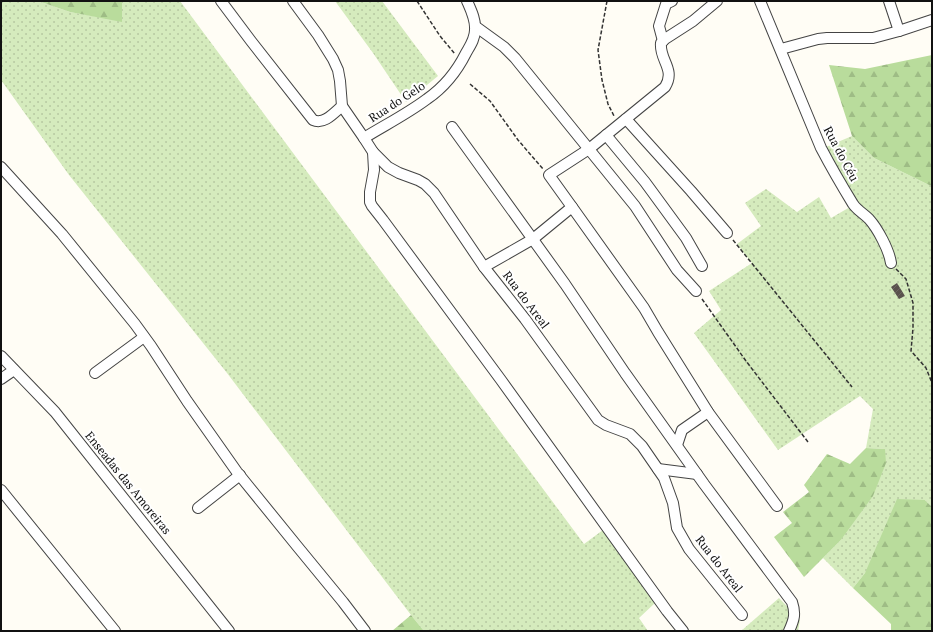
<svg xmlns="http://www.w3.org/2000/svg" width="933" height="632" font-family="'PT Serif',serif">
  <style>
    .grass { fill: url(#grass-dots) }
    .forest { fill: url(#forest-firs) }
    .building { fill: url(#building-hatch) }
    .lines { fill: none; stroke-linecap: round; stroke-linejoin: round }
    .street-casing { stroke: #444; stroke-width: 12 }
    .path { stroke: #333; stroke-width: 1.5; stroke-dasharray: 4 2; stroke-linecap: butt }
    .street { stroke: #fff; stroke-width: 10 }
    .labels { text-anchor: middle; stroke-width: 4; stroke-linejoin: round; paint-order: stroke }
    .street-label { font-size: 12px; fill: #111; stroke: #fff }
  </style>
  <defs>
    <pattern id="grass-dots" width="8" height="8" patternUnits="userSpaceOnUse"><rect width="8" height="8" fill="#d5ebbd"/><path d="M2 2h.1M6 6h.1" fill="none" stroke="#b6c8a1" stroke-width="1.8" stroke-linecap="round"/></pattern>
    <pattern id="forest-firs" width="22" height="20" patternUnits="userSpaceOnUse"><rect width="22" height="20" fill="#b9dc9c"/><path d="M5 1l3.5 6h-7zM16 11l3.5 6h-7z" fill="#9ebc85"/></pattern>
    <pattern id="building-hatch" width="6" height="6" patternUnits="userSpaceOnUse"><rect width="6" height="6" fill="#5a524d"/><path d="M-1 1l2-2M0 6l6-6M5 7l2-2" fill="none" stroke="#6d6662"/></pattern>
  </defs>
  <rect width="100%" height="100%" fill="#fffdf5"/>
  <g class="grass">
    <polygon points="1,1 41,2 70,12 122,21 122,1 180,1 584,544 603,530 655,603 639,618 648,631 424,631 411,615 227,373 69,175 1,80"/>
    <polygon points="335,1 382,1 438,76 406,102 373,53"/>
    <polygon points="852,136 874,158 929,185 932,185 932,507 925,500 865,573 853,588 823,558 840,541 885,449 866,448 873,409 860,396 778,450 694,333 721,310 709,291 752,263 737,244 761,226 745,203 766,189 797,212 819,197 831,218 857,203 826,147"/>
    <polygon points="779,598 800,620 798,631 741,631"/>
  </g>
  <g class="forest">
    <polygon points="7,1 122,1 122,22 70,12 41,2"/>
    <polygon points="932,55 932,185 929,185 874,158 852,136 829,65 865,69"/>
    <polygon points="866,448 885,449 886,463 873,496 840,541 804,577 774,537 792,523 783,512 809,492 804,485 827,454 850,464"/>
    <polygon points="897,499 925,500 932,507 932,631 891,631 891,624 853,588 865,573"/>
    <polygon points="411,615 424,631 392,631"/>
  </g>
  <polygon class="building" points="897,283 905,296 899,299 891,287"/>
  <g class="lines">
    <defs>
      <g id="street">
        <path d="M221,1L251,41L313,120C324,125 334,113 342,106"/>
        <polyline points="293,1 318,35 333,59 338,70 340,81 342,106 364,138 373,152 388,167 399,173 418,180 425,184 434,193 484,267 525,319 598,420 606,425 630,434 642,446 664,478 673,503 677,528 689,549 742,615"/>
        <path d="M760,1L821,148C831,167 842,186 853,204C857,210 864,214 869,219C878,229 889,250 891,263"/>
        <polyline points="889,1 899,31"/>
        <polyline points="475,26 504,47 515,58 635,206 677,270 696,291"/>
        <polyline points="663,41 659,26 666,4 672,1"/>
        <polyline points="781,49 818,39 827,38 873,38 899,31 932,20"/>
        <polyline points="626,119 691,191 727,233"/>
        <path d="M452,127L565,284L625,373L704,484L792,602C796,614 794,620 789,631"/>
        <polyline points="606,135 645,182 686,238 702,266"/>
        <path d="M364,138C385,125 407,114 427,99C443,88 457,71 466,53C470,46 475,39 475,30C476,20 471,10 467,1"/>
        <polyline points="373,152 374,170 370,192 370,202 372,206 383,220 501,380 667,611 683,631"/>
        <polyline points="1,167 62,234 135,324 151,346 187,401 237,472 297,546 343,602 365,631"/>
        <polyline points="572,207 644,308 658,332 708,412 777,506"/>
        <path d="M484,267L533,239L572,207L549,175L589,149L665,87C676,69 659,60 661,43L665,39L693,21L717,1"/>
        <polyline points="1,356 55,412 229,631"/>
        <polyline points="95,373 144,337"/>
        <polyline points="1,379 14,370"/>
        <polyline points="677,445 682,430 708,412"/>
        <polyline points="658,469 697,474"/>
        <polyline points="1,490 115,631"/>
        <polyline points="198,508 240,475"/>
      </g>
    </defs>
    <use href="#street" class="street-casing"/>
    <g class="path">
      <polyline points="417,1 440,36 455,54"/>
      <polyline points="607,1 598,50 602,80 608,104 614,116"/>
      <polyline points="470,84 490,101 518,140 543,169"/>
      <polyline points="733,240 852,387"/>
      <polyline points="896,269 906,279 913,303 913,328 911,351 926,368 932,383"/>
      <polyline points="702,299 746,361 808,442"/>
    </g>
    <use href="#street" class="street"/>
  </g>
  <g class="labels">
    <g class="street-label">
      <text transform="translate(397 102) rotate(-33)" y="4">Rua do Gelo</text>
      <text transform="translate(841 154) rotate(62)" y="4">Rua do Céu</text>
      <text transform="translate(526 300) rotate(53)" y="4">Rua do Areal</text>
      <text transform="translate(128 483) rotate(51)" y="4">Enseadas das Amoreiras</text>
      <text transform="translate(719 564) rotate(52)" y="4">Rua do Areal</text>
    </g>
  </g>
  <rect width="933" height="632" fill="none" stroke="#111111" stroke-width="4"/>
</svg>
